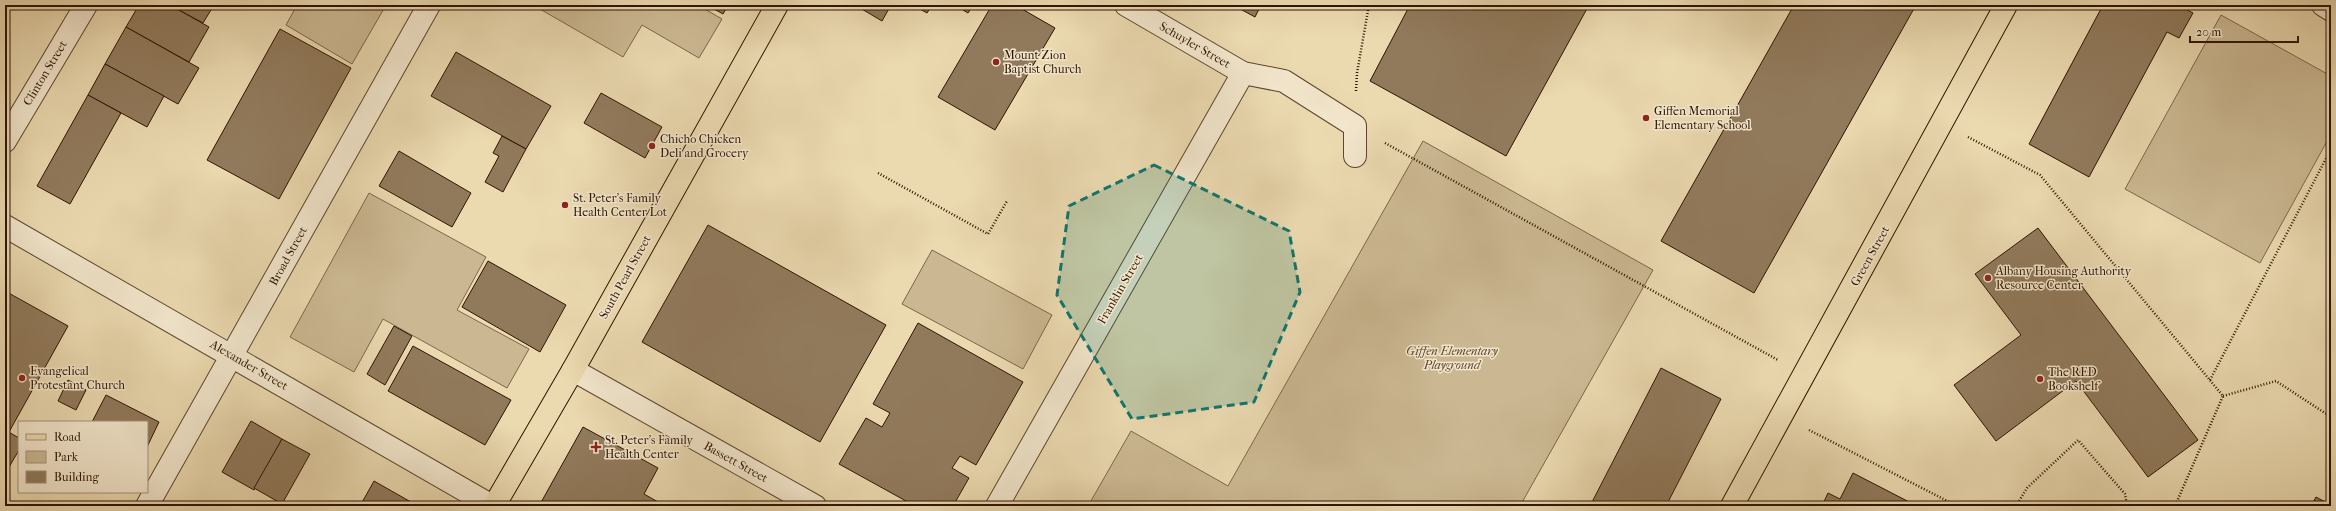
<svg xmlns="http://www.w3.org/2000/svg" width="2336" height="511" font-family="'IM FELL French Canon',serif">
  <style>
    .green { fill: #cbb892; stroke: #7d6649 }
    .building { fill: #917a5c; stroke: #2f1400 }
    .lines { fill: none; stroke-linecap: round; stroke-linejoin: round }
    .minor-casing { stroke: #5e452c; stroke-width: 24 }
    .major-casing { stroke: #2f1400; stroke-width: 24 }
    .path { stroke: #2f1400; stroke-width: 2.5; stroke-dasharray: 1 2; stroke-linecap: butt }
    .minor { stroke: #f2e6cc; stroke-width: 22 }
    .major { stroke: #ebd9b0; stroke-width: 22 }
    .marked { fill: #0f766e; fill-opacity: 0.2; stroke: #0f766e; stroke-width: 3; stroke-dasharray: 8 5; stroke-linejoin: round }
    .poi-dot { fill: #8f2418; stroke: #f2e6cc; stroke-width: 1.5 }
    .labels { text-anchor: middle; stroke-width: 3; stroke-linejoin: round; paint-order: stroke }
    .street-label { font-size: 12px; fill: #2f1400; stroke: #f2e6cc }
    .poi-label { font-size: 12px; fill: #2f1400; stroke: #f2e6cc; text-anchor: start }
    .park-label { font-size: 12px; font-style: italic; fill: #5e452c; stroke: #f2e6cc }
  </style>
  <rect width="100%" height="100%" fill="#ebd9b0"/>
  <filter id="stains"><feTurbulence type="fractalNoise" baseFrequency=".005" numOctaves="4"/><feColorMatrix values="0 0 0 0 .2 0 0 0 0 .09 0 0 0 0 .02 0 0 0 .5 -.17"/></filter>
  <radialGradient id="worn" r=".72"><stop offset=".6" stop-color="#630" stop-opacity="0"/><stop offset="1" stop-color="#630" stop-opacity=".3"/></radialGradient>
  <g class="green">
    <polygon points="297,5 386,5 352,64 286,25"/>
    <polygon points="533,5 698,5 722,19 699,58 642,25 623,57"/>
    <polygon points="2221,15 2331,76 2331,134 2260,263 2125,189"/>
    <polygon points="1423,141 1653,270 1520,506 1088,506 1131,431 1228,486"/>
    <polygon points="369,193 486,257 457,310 529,349 507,388 383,319 354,372 290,337"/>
    <polygon points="932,250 1052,315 1023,369 902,304"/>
  </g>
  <g class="building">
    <polygon points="139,5 170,5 209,27 189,62 126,27"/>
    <polygon points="170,5 214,5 203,23"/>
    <polygon points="707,5 728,5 723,14"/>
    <polygon points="855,5 891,5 882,21"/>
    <polygon points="913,5 932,5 927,13"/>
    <polygon points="955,5 973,5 968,13"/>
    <polygon points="992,5 1015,5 1055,28 995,130 938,97"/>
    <polygon points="1233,5 1261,5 1255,17"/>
    <polygon points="1410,5 1589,5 1506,156 1370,81"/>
    <polygon points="1794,5 1916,5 1754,293 1661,241"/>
    <polygon points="2103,5 2121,7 2122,5 2178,5 2193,13 2179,38 2167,32 2089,177 2029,144"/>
    <polygon points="126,27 199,68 178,104 105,64"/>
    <polygon points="280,29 351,68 279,199 207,160"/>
    <polygon points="456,52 551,106 526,149 431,96"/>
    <polygon points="105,64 164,96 147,127 88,95"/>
    <polygon points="601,93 662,127 645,158 584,123"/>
    <polygon points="88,95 121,113 70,204 37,186"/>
    <polygon points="502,136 526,149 503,192 485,182 499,156 493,153"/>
    <polygon points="399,151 471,193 452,227 379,186"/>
    <polygon points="708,225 886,325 820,442 642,342"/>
    <polygon points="2038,228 2198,440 2148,477 2076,381 1996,441 1954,385 2021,335 1975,274"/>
    <polygon points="488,261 566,305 540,352 462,307"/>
    <polygon points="5,291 68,326 9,432 5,430"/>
    <polygon points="918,323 1023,382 976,465 960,456 952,468 969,478 953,506 915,506 839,464 866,418 882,427 890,413 873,404"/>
    <polygon points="394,326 412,336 385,385 367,374"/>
    <polygon points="413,346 511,400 485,445 388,391"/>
    <polygon points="1661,368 1721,399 1666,506 1590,506"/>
    <polygon points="68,380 86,390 76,410 58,401"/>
    <polygon points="106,395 159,422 147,447 147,422 92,422"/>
    <polygon points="251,421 282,439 254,490 222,472"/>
    <polygon points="583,427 658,468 644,494 665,506 539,506"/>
    <polygon points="5,430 19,438 19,450 5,474"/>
    <polygon points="282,439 310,454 282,504 254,488"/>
    <polygon points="1853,473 1915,505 1915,506 1822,506 1828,493 1840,499"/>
    <polygon points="374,481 418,506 360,506"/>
    <polygon points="2316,497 2331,505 2331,506 2311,506"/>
  </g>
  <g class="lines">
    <defs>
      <g id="minor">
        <polyline points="1126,5 1243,73 1284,81 1355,126 1355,156"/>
        <polyline points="2323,5 2331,10"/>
        <polyline points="5,141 86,5"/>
        <polyline points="5,226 492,506"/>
        <polyline points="573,370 815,506"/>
        <polyline points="147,506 429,5"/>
        <polyline points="997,506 1243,73"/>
      </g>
      <g id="major">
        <polyline points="494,506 573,370 777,5"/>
        <polyline points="1732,506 2006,5"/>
      </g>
    </defs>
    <use href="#minor" class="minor-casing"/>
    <use href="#major" class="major-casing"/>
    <g class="path">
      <polyline points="1356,91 1357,73 1369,5"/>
      <polyline points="1968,137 2040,175 2223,396 2175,506"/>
      <polyline points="1385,143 1778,360"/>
      <polyline points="878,173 988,234 1007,201"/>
      <polyline points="2210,380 2331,149"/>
      <polyline points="2223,396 2276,381 2331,417"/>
      <polyline points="1809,430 1957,506"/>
      <polyline points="2016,506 2027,488 2078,440 2125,494 2127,506"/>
    </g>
    <use href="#minor" class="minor"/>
    <use href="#major" class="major"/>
  </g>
  <path class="marked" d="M1154,165L1289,231L1300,292L1254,402L1132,419L1057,295L1069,206Z"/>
  <g class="poi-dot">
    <circle cx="996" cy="62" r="4"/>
    <circle cx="1646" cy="118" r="4"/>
    <circle cx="652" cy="146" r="4"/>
    <circle cx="565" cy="205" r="4"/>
    <circle cx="1988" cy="278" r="4"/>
    <circle cx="22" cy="378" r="4"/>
    <circle cx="2040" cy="379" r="4"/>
    <path d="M594 441h4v4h4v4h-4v4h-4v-4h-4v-4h4z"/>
  </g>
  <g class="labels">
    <g class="street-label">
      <text transform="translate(1195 45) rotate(30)" y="4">Schuyler Street</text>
      <text transform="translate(45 73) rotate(-59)" y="4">Clinton Street</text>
      <text transform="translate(288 256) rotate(-61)" y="4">Broad Street</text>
      <text transform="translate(1870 256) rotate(-61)" y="4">Green Street</text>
      <text transform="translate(625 277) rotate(-61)" y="4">South Pearl Street</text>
      <text transform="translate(1120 289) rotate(-60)" y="4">Franklin Street</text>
      <text transform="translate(249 365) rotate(30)" y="4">Alexander Street</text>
      <text transform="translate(736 462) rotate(29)" y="4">Bassett Street</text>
    </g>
    <g class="poi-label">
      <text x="1004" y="59">Mount Zion<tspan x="1004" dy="14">Baptist Church</tspan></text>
      <text x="1654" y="115">Giffen Memorial<tspan x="1654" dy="14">Elementary School</tspan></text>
      <text x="660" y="143">Chicho Chicken<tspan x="660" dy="14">Deli and Grocery</tspan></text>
      <text x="573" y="202">St. Peter's Family<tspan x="573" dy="14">Health Center Lot</tspan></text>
      <text x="1996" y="275">Albany Housing Authority<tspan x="1996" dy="14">Resource Center</tspan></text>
      <text x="30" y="375">Evangelical<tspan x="30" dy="14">Protestant Church</tspan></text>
      <text x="2048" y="376">The RED<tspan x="2048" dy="14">Bookshelf</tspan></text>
      <text x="605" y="444">St. Peter's Family<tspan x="605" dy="14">Health Center</tspan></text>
    </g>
    <g class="park-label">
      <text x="1452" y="355">Giffen Elementary<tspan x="1452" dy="14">Playground</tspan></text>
    </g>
  </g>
  <rect width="2336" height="511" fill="none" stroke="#ebd9b0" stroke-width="20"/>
  <rect x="6" y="6" width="2324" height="499" fill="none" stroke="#2f1400" stroke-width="2"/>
  <rect x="10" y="10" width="2316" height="491" fill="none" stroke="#2f1400"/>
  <rect x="18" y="421" width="130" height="72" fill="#f2e6cc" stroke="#a4927a"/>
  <rect x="26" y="434" width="20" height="6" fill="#ebd9b0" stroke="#a4927a"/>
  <text x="54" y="441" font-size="12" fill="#2f1400">Road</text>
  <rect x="26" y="451" width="20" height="12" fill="#cbb892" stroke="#a4927a"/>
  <text x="54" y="461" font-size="12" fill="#2f1400">Park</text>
  <rect x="26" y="471" width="20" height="12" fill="#917a5c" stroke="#a4927a"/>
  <text x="54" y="481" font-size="12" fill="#2f1400">Building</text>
  <path d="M2190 36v6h108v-6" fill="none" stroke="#2f1400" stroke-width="2"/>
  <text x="2196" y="36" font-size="12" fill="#2f1400" stroke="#f2e6cc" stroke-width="3" paint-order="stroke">20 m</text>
  <rect width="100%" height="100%" filter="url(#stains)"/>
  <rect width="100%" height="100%" fill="url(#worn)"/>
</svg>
